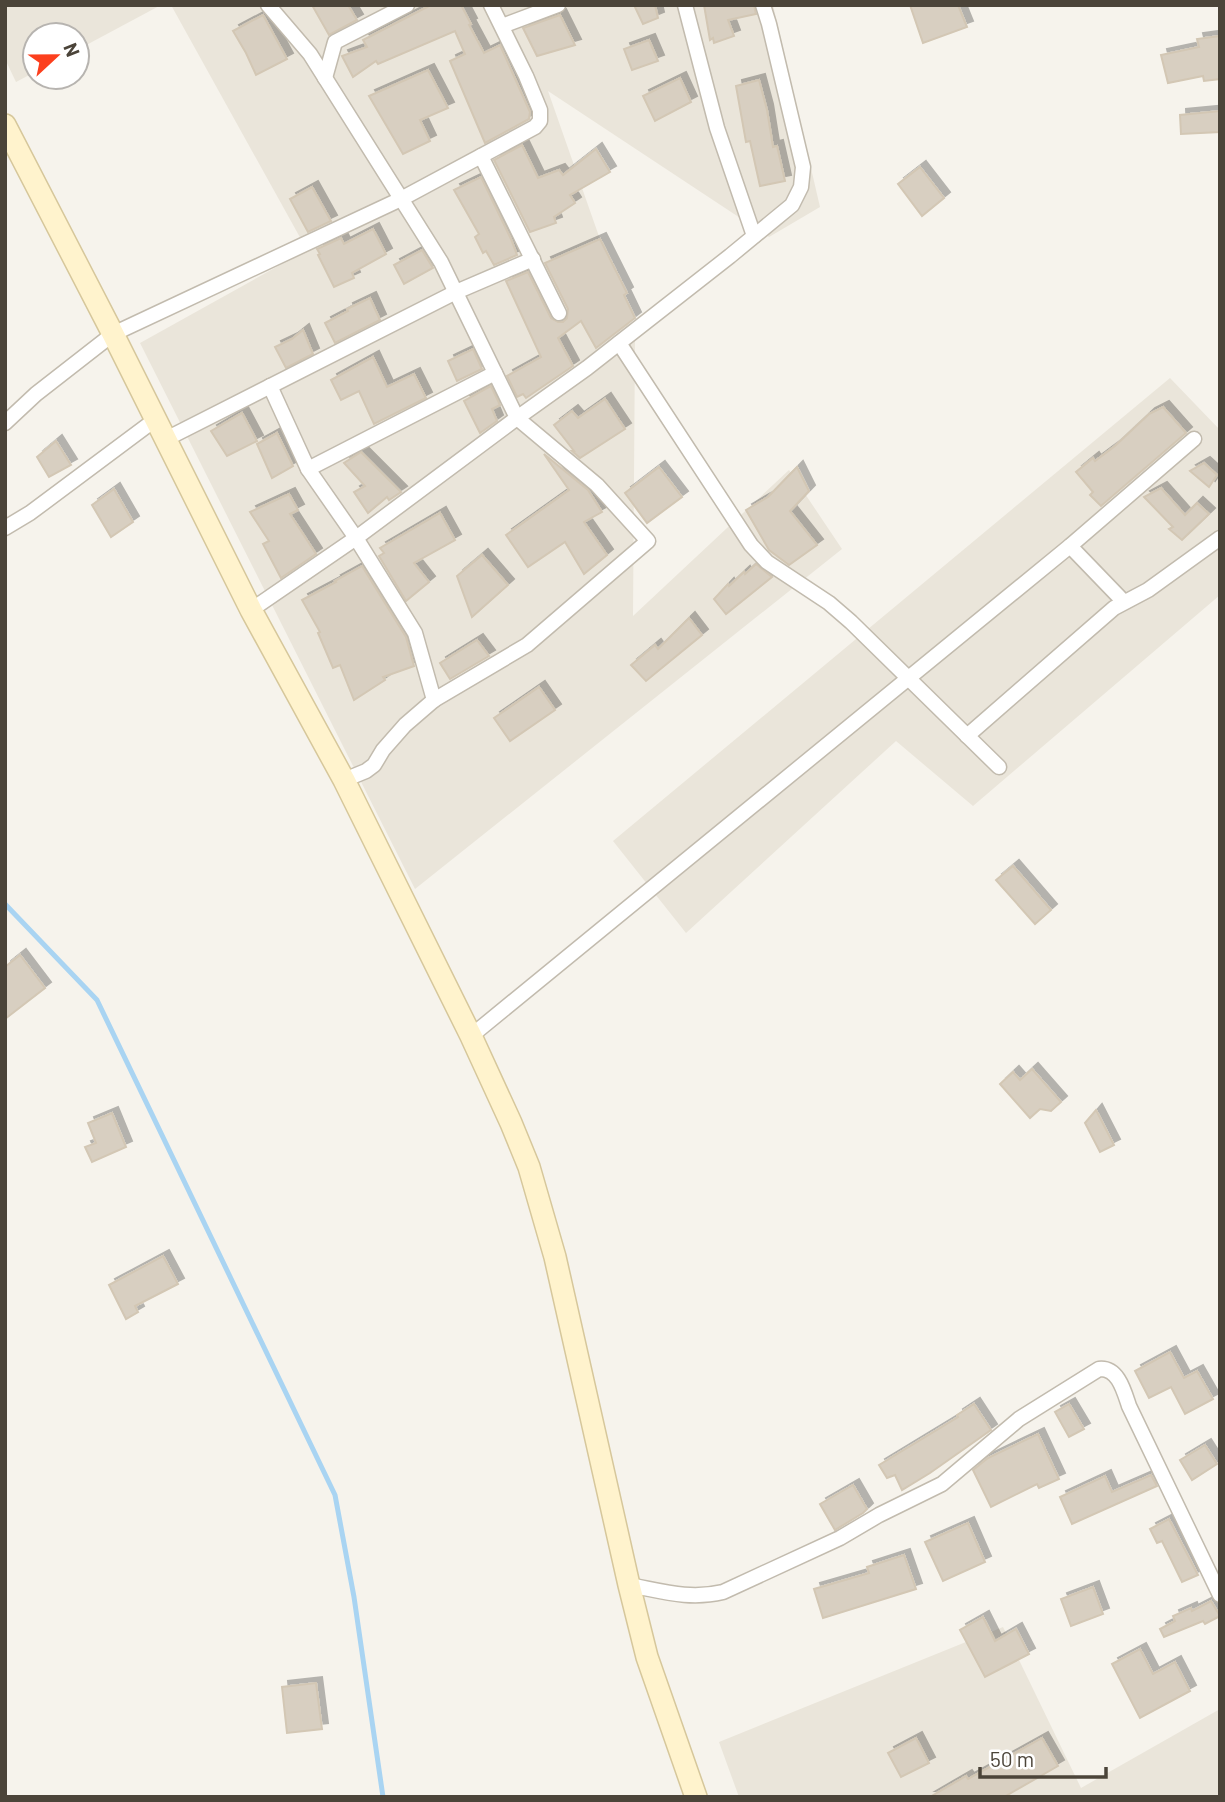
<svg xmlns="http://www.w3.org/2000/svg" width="1225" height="1802" font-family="Barlow,sans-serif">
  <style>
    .residential { fill: #eae5da }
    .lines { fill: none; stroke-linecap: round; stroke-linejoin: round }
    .stream { stroke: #a9d4f2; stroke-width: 5 }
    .building { fill: #d8cfc1; stroke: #d3c7b4; stroke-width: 2; filter: url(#shadow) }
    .street-casing { stroke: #c2bbae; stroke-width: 17 }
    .secondary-casing { stroke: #d6c79b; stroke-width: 24 }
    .street { stroke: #fff; stroke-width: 14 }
    .secondary { stroke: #fff3cd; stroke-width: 21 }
  </style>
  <defs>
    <filter id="shadow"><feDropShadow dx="6" dy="-6" stdDeviation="0" flood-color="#0004"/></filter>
  </defs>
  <rect width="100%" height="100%" fill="#f6f3ec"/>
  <g class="residential">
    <polygon points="5,5 161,5 77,50 77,35 35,35 35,72 16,82 5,59"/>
    <polygon points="171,5 773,5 820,207 769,237 548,91 635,339 633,616 789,470 842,549 415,889 140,343 307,250"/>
    <polygon points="1170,378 1220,430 1220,595 973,806 896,741 686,933 613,841"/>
    <polygon points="1003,1627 1081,1788 1220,1709 1220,1797 739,1797 719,1742"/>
  </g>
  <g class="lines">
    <polyline class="stream" points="5,904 97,1000 335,1495 354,1597 383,1797"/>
  </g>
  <g class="building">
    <polygon points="312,5 348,5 357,20 329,35"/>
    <polygon points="431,5 461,5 471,24 469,25 484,53 500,45 530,112 529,119 485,143 450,61 465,54 455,31 378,64 376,61 353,77 342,56 367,47 363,40"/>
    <polygon points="634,5 655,5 658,18 643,24"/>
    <polygon points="704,5 754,5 756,14 728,20 734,36 714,43 713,38 710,40"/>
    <polygon points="910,5 958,5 967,27 923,43"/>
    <polygon points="263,15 287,59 256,75 246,53 233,31"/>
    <polygon points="560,15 575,45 537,56 523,28"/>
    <polygon points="1220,36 1220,79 1204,81 1203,76 1168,83 1161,55 1199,47 1197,39"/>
    <polygon points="649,40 658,61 632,70 624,49"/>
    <polygon points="428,70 448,108 420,120 430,141 403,154 369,96"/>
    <polygon points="680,78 691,102 655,121 643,96"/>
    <polygon points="759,80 767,110 773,147 777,146 785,181 760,186 750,141 746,142 736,86"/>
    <polygon points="1220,111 1220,132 1181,134 1180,115"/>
    <polygon points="522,145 538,178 559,170 563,175 596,149 610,172 570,195 575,203 554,217 556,223 530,232 494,160"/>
    <polygon points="920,167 944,198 922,216 898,184"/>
    <polygon points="481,177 511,239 517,255 494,265 486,251 483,253 475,237 479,234 454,190"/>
    <polygon points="312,187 331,221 308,232 290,199"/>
    <polygon points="373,229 386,254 352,273 354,278 334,287 318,255 320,254 317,249 341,238 344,244"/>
    <polygon points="600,239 627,293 624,295 635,318 596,348 581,321 558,338 573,366 526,398 523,394 517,397 507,376 541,357 506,281 528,272 551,318 558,322 563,322 567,318 568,309 545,263"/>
    <polygon points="422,250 433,268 404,284 394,265"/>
    <polygon points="370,298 380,320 335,343 325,323 348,311 347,309"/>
    <polygon points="303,330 313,354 286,368 275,347 292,339"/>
    <polygon points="473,349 482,369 457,381 448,361"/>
    <polygon points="373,357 387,387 414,374 426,398 374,424 359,391 341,400 331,380"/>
    <polygon points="491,386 500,405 492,409 497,421 480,433 464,401"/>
    <polygon points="605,399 625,429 580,458 572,451 574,451 554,425 572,411 578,418"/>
    <polygon points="1163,407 1186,433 1101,506 1090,495 1093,492 1076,472 1093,458 1095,461 1115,446 1149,414"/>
    <polygon points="242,413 257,441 227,456 211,431"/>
    <polygon points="277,433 293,466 272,478 257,444"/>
    <polygon points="56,441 71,465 49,477 37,457"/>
    <polygon points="361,452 401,492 389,500 387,497 368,513 354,492 365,486 344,463"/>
    <polygon points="544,454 588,490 602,512 584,522 607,555 584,574 565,542 528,567 506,535 569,490"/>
    <polygon points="1204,463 1217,475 1209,487 1190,471"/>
    <polygon points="659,467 682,497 647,523 625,493"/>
    <polygon points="797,467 809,491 790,511 817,545 789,565 769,550 746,510 768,497"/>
    <polygon points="1161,488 1185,515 1197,503 1209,514 1182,540 1169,529 1173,527 1144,497"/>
    <polygon points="114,489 133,522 111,537 92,505"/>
    <polygon points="289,494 298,510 290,514 316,554 281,578 263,544 269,541 250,512"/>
    <polygon points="440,513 455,540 414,563 429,582 406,601 379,556 384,553 380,548"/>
    <polygon points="482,555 508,585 472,617 457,576"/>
    <polygon points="756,564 772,577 726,614 714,599 728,584 729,586 744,572 745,574"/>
    <polygon points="362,566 406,637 414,666 383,677 385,680 354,700 340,665 333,668 318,633 320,632 302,600 336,582 335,581"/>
    <polygon points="689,618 702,635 646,681 631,665 655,645 658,649"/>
    <polygon points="477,640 489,656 450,679 440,663"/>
    <polygon points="539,687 555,710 510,741 494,718"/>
    <polygon points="1013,866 1051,910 1035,924 996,880"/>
    <polygon points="20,955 45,988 5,1019 5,967"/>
    <polygon points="1032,1069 1061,1102 1051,1111 1040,1109 1030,1118 1000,1084 1013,1072 1020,1080"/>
    <polygon points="1096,1110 1114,1145 1100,1152 1085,1123"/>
    <polygon points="112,1113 126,1147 92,1162 85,1147 96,1143 88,1123"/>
    <polygon points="163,1256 178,1284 135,1306 138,1312 126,1319 109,1285"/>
    <polygon points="1170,1352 1184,1378 1197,1371 1213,1399 1185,1414 1171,1387 1149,1398 1135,1371"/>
    <polygon points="974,1404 991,1430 930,1473 902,1490 895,1475 887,1478 879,1465 958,1417 957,1415"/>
    <polygon points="1069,1404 1084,1429 1069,1437 1055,1412"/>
    <polygon points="1038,1434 1059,1479 1039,1488 1037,1484 991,1507 973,1470 988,1458"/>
    <polygon points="1205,1445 1217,1464 1192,1480 1180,1460"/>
    <polygon points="1151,1475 1157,1486 1072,1524 1060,1497 1105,1476 1112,1492"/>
    <polygon points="853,1485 867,1509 863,1513 835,1530 820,1504"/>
    <polygon points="1169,1519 1198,1575 1182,1582 1162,1541 1157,1543 1150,1529"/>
    <polygon points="968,1523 985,1562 943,1581 925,1542"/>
    <polygon points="904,1555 916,1589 823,1618 814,1589 869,1573 867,1567"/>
    <polygon points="1093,1587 1103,1614 1071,1626 1061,1599"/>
    <polygon points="1211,1601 1220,1616 1205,1624 1203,1621 1164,1637 1160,1629 1175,1621 1173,1616 1191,1608 1192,1611"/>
    <polygon points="983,1617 995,1641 1016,1629 1029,1654 985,1677 960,1630"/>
    <polygon points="1140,1649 1153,1674 1175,1662 1190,1691 1140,1718 1112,1664"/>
    <polygon points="316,1683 322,1729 287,1733 282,1687"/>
    <polygon points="916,1738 929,1763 901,1777 888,1753"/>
    <polygon points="1042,1738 1058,1766 1004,1797 930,1797 966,1776 968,1779"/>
  </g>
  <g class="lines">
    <defs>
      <g id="street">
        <polyline points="685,5 717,128 754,236"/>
        <polyline points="502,26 558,5"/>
        <polyline points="325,78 335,42 407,5"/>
        <polyline points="481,156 559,313"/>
        <polyline points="619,343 751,545 767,562 829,603 851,622 999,767"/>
        <polyline points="270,386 308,469 356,538 415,633 434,700"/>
        <polyline points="5,423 36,394 113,334 401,199 535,127 540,121 540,110 526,76 491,5"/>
        <polyline points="166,439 456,292 533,259"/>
        <polyline points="308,469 495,373"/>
        <polyline points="5,528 30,513 156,419"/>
        <polyline points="1070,546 1124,602"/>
        <polyline points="251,610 356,538 517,418 441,262 310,54 268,5"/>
        <polyline points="967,736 1114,608 1148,590 1220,538"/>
        <polyline points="344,780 366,771 374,765 383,750 405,725 434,700 527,645 648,541 597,485 517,418 587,368 730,256 792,205 801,187 803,167 769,24 763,5"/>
        <polyline points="471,1036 1070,546 1194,439"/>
        <path d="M629,1585C662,1591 689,1600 723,1592L840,1538L879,1515L942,1484L1019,1419L1099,1369C1118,1367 1124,1391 1129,1406L1220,1595"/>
      </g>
      <polyline id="secondary" points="5,125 113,334 251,610 344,780 471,1036 511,1123 529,1167 555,1257 629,1585 647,1657 696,1797"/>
    </defs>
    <use href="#street" class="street-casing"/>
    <use href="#secondary" class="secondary-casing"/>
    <use href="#street" class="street"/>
    <use href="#secondary" class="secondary"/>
  </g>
  <rect width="1225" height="1802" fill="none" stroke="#4b4439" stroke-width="14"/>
  <g transform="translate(56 56) rotate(68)"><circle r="33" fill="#ffffff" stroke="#b7b4b0" stroke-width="2"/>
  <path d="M0-5L12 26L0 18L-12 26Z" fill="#fc3f1d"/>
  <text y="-10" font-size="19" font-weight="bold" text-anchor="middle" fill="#4b4439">N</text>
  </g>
  <path d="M980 1767v10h126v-10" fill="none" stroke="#4b4439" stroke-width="3.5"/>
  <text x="990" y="1767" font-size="21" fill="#4b4439" stroke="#ffffff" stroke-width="5" paint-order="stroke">50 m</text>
</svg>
